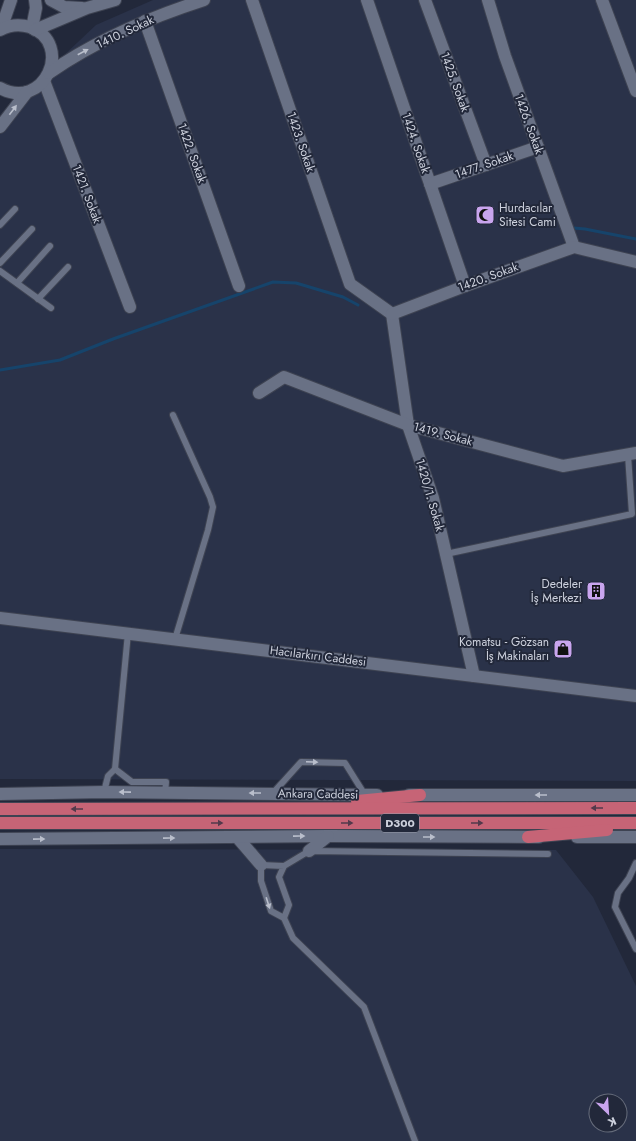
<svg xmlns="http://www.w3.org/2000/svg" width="636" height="1141" font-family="Jost,sans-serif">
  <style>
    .built { fill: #2a3249; fill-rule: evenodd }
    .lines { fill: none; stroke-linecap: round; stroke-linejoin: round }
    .stream { stroke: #16446b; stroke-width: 3 }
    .service-casing { stroke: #3e4352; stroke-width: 8 }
    .minor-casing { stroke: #3e4352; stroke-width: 14 }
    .tertiary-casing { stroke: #3e4352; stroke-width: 14 }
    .secondary-casing { stroke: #3e4352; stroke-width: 14 }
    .trunk-casing { stroke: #3e4352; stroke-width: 14 }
    .service { stroke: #697185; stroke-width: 6 }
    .minor { stroke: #697185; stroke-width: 12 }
    .tertiary { stroke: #697185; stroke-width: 12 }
    .secondary { stroke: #697185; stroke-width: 12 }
    .trunk { stroke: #c66476; stroke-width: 12 }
    .oneway { fill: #b9becb }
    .oneway2 { fill: #533a4c }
    .labels { text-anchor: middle; stroke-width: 4; stroke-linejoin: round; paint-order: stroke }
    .shield { fill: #22283a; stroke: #9a9eac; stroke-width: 1 }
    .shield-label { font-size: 11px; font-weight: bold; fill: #cdd1dd }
    .street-label { font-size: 12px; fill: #cdd1dd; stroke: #22283a }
    .poi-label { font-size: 12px; fill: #cdd1dd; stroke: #22283a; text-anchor: end }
  </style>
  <rect width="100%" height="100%" fill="#22283a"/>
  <g class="built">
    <polygon points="153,0 636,0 636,781 0,779 0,120 25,92 96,25"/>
    <path d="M0,849L556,850L593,897L636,986V1141H0ZM596,1101H620V1125H596Z"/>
  </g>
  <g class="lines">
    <g class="stream">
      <polyline points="574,228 585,229 636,239"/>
      <polyline points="0,370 60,360 113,339 273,282 296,283 343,297 358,305"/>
    </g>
    <defs>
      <g id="service">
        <polyline points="0,225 15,209"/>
        <polyline points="0,263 32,229"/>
        <polyline points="0,271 51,308"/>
        <polyline points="17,283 50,246"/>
        <polyline points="38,299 68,267"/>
        <polyline points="173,415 210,497 213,507 208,530 175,639"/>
        <polyline points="446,554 632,514 628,455"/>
        <polyline points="115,769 132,782 166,782 165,793"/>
        <polyline points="104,792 108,776 115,769 128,633"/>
        <polyline points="273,793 301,762 345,763 365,795"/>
        <polyline points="636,863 629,878 618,893 615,907 636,949"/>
        <polyline points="284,866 279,877 289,905 284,918 271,911 261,881 261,865 284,866 309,851 548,854"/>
        <polyline points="284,918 293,938 364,1007 415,1141"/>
      </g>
      <g id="minor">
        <polyline points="252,0 350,284 392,314"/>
        <polyline points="367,0 465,286"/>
        <polyline points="425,0 486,165"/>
        <polyline points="488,0 505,56 574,247"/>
        <polyline points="602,0 636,91"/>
        <polyline points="145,21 239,286"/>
        <polyline points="44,81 130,307"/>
        <polyline points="430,184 538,147"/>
        <polyline points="392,314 408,425 433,498 474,676"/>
        <polyline points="392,314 465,286 574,247 636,262"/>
        <polyline points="259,393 284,377 408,425 563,466 636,453"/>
      </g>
      <g id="tertiary">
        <polyline points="51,0 64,7 82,8"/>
        <polyline points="32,28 36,8 35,0"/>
        <polyline points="1,29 11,0"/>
        <path d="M0,30C9,25 20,24 30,27C75,44 44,112 0,88"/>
        <polyline points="35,30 87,8 115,0"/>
        <path d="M49,73C95,41 151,17 204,0"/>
        <polyline points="0,127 27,92"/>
        <polyline points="0,618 636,696"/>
      </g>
      <g id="secondary">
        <polyline points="0,794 104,792 377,795"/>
        <polyline points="409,795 636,795"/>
        <polyline points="237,837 261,865"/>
        <polyline points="577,837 636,837"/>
        <polyline points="0,839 328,836 539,837"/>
        <polyline points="309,851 328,836"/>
      </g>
      <g id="trunk">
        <polyline points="357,801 420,795"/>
        <polyline points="0,809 636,808"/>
        <polyline points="0,823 636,823"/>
        <polyline points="528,837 607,830"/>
      </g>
    </defs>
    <use href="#service" class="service-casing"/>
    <use href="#minor" class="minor-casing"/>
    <use href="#tertiary" class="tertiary-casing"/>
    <use href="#secondary" class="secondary-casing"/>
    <use href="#trunk" class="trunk-casing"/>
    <use href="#service" class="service"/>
    <use href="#minor" class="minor"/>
    <use href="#tertiary" class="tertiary"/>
    <use href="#secondary" class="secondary"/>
    <use href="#trunk" class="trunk"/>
  </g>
  <defs><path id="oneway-solid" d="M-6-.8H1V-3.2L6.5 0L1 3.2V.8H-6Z"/></defs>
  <g class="oneway">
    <use href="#oneway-solid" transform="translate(83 52) rotate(-28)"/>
    <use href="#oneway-solid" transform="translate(13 110) rotate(-53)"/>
    <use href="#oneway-solid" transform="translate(312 762) rotate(2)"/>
    <use href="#oneway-solid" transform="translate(125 792) rotate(-179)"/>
    <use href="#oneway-solid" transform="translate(255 793) rotate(180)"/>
    <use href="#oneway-solid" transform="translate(541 795) rotate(180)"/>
    <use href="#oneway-solid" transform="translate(299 836) rotate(-1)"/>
    <use href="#oneway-solid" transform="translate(429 837)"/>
    <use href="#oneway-solid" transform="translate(169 838) rotate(-1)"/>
    <use href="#oneway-solid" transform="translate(39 839) rotate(-1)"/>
    <use href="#oneway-solid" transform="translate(268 903) rotate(72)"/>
  </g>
  <g class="oneway2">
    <use href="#oneway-solid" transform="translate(597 808) rotate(180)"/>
    <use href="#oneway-solid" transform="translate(77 809) rotate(180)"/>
    <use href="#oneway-solid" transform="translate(217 823)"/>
    <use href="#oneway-solid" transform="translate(347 823)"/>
    <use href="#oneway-solid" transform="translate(477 823)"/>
  </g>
  <defs>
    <symbol id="mosque-square" viewBox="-11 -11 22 22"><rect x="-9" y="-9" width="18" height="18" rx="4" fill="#c9a5ee" stroke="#22283a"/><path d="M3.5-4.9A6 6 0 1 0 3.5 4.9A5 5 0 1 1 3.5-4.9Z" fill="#111"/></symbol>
    <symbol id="building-square" viewBox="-11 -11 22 22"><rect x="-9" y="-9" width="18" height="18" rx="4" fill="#c9a5ee" stroke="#22283a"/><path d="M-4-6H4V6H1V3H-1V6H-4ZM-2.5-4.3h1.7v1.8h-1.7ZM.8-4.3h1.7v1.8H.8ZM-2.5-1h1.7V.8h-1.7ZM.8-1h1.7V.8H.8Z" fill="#111"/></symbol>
    <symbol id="shop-square" viewBox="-11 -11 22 22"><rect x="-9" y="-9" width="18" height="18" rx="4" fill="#c9a5ee" stroke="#22283a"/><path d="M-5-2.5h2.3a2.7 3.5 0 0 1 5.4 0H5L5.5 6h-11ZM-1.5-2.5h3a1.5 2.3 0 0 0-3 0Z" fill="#111"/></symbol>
  </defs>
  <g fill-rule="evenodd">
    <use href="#mosque-square" x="474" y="204" width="22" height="22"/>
    <use href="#building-square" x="585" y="580" width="22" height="22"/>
    <use href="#shop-square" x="552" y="638" width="22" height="22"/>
  </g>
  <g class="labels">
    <rect class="shield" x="381" y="814" width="38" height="18" rx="3"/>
    <g class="shield-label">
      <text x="400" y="827">D300</text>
    </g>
    <g class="street-label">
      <text transform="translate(125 32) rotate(-25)" y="4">1410. Sokak</text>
      <text transform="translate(455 82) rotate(70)" y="4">1425. Sokak</text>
      <text transform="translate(529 124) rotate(70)" y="4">1426. Sokak</text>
      <text transform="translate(301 142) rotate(71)" y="4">1423. Sokak</text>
      <text transform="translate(416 143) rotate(71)" y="4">1424. Sokak</text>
      <text transform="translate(192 153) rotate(70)" y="4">1422. Sokak</text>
      <text transform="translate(484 165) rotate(-19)" y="4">1477. Sokak</text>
      <text transform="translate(87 194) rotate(69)" y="4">1421. Sokak</text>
      <text transform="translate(488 277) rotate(-20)" y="4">1420. Sokak</text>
      <text transform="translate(443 434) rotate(15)" y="4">1419. Sokak</text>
      <text transform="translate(430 495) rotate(74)" y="4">1420/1. Sokak</text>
      <text transform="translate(318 656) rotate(7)" y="4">Hacılarkırı Caddesi</text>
      <text transform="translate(318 794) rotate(1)" y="4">Ankara Caddesi</text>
    </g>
    <g class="poi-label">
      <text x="499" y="212" text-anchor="start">Hurdacılar<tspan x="499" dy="14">Sitesi Cami</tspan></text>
      <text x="582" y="588">Dedeler<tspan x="582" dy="14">İş Merkezi</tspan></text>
      <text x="549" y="646">Komatsu - Gözsan<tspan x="549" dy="14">İş Makinaları</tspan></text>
    </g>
  </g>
  <g transform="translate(608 1113) rotate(155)"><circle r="19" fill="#22283a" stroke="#666c7b"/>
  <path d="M0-3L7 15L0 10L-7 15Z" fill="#c9a5ee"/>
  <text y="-6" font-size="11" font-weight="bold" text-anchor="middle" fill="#cdd1dd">K</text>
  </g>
</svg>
